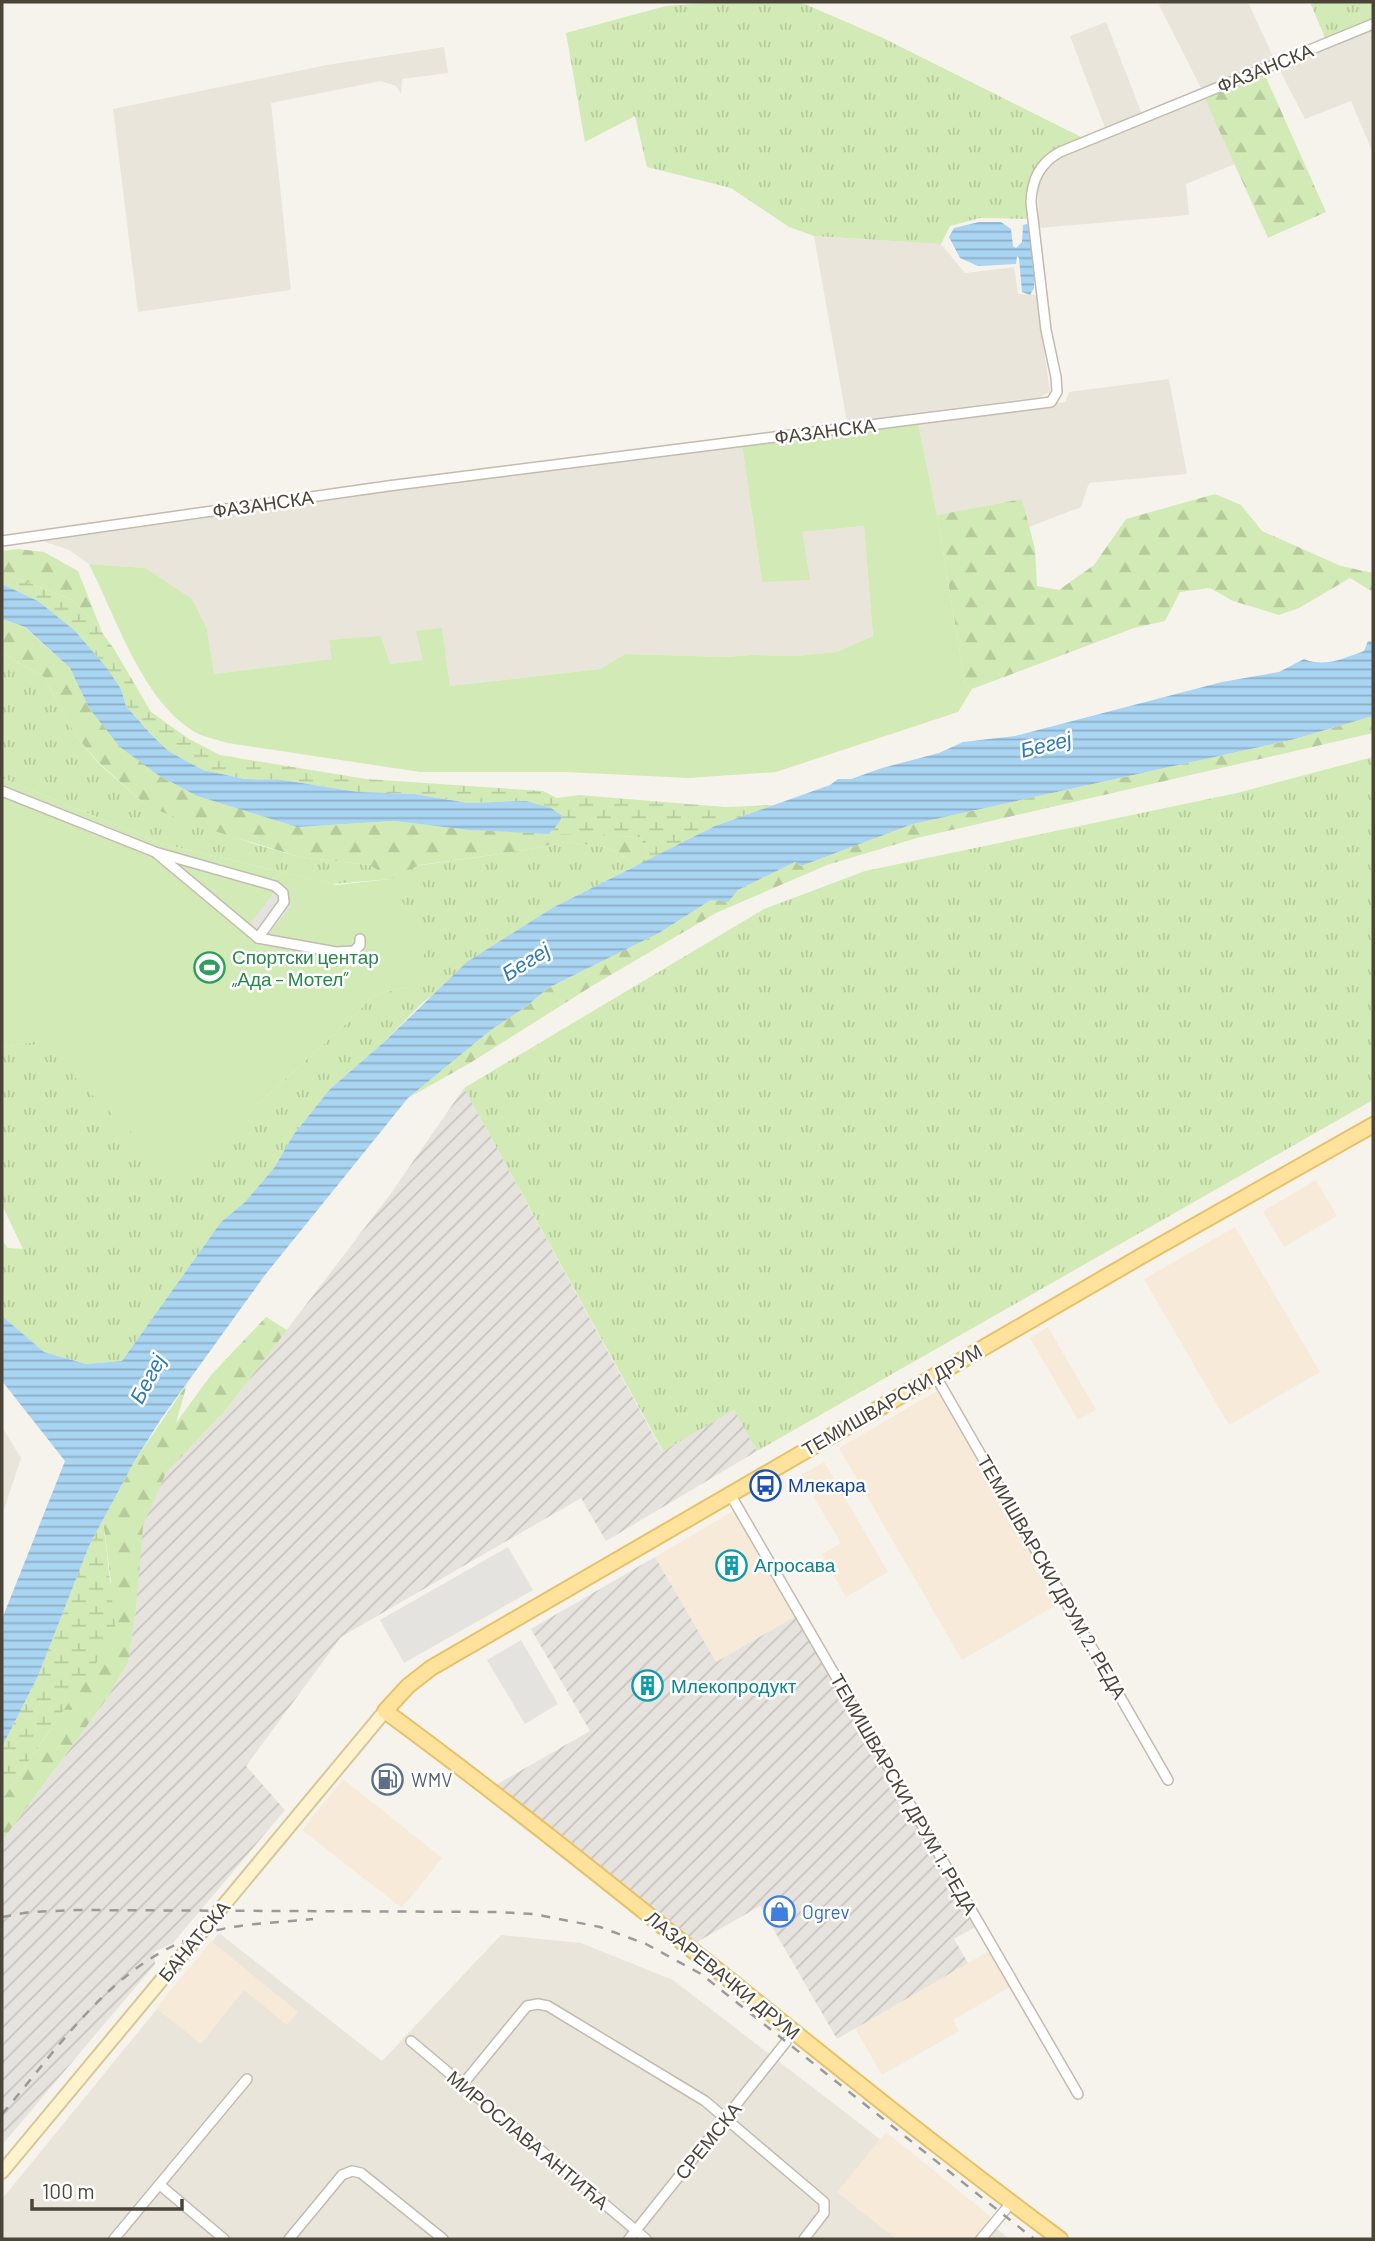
<svg xmlns="http://www.w3.org/2000/svg" width="1375" height="2241" font-family="Barlow,sans-serif">
  <style>
    .residential { fill: #eae5da }
    .commercial { fill: #f7ead8 }
    .industrial { fill: url(#industrial-furrows) }
    .grass { fill: url(#grass-tufts) }
    .forest { fill: url(#forest-firs) }
    .wetland { fill: url(#wetland-marsh) }
    .garden { fill: #d2eab5 }
    .parking { fill: #e5e3e0 }
    .water { fill: url(#water-rules) }
    .lines { fill: none; stroke-linecap: round; stroke-linejoin: round }
    .minor-casing { stroke: #c2bbae; stroke-width: 12 }
    .secondary-casing { stroke: #d6c79b; stroke-width: 16 }
    .primary-casing { stroke: #e6c16a; stroke-width: 18 }
    .minor { stroke: #fff; stroke-width: 9 }
    .secondary { stroke: #fff3cd; stroke-width: 12 }
    .primary { stroke: #ffe39c; stroke-width: 14 }
    .rail { stroke: #9a9a9a; stroke-width: 2.5; stroke-dasharray: 9 9; stroke-linecap: butt }
    .labels { text-anchor: middle; stroke-width: 5; stroke-linejoin: round; paint-order: stroke }
    .street-label { font-size: 19px; fill: #4b4439; stroke: #fff }
    .leisure-label { font-size: 19px; fill: #27864d; stroke: #fff; text-anchor: start }
    .transit-label { font-size: 19px; fill: #164399; stroke: #fff; text-anchor: start }
    .culture-label { font-size: 19px; fill: #0d838f; stroke: #fff; text-anchor: start }
    .service-label { font-size: 19px; fill: #4e5e75; stroke: #fff; text-anchor: start }
    .shop-label { font-size: 19px; fill: #366cbe; stroke: #fff; text-anchor: start }
    .water-label { font-size: 21px; font-style: italic; fill: #2e7ab2; stroke: #fff }
  </style>
  <defs>
    <pattern id="industrial-furrows" width="10" height="10" patternUnits="userSpaceOnUse" patternTransform="scale(1.75)"><rect width="10" height="10" fill="#e6e2dd"/><path d="M-1 1l2-2M0 10L10 0M9 11l2-2" fill="none" stroke="#c7c3be"/></pattern>
    <pattern id="grass-tufts" width="24" height="20" patternUnits="userSpaceOnUse" patternTransform="scale(1.75)"><rect width="24" height="20" fill="#d2eab5"/><path d="M3 7l-1-3M5 7V3M7 7l1-3M15 17l-1-3M17 17v-4M19 17l1-3" fill="none" stroke="#b6ca9c"/></pattern>
    <pattern id="forest-firs" width="22" height="20" patternUnits="userSpaceOnUse" patternTransform="scale(1.75)"><rect width="22" height="20" fill="#d2eab5"/><path d="M5 1l3.5 6h-7zM16 11l3.5 6h-7z" fill="#b6ca9c"/></pattern>
    <pattern id="wetland-marsh" width="20" height="14" patternUnits="userSpaceOnUse" patternTransform="scale(1.75)"><rect width="20" height="14" fill="#d2eab5"/><path d="M1 5h8M5 5V1M11 12h8M15 12V8" fill="none" stroke="#b6ca9c"/></pattern>
    <pattern id="water-rules" width="6" height="5" patternUnits="userSpaceOnUse" patternTransform="scale(1.75)"><rect width="6" height="5" fill="#a9d4f2"/><path d="M0 2.5h6" fill="none" stroke="#8caec5"/></pattern>
  </defs>
  <rect width="100%" height="100%" fill="#f6f3ec"/>
  <g class="residential">
    <polygon points="1165,2 1248,2 1274,59 1202,90 1159,5"/>
    <polygon points="1106,22 1142,114 1105,128 1070,36"/>
    <polygon points="1373,28 1373,153 1351,101 1305,119 1279,69"/>
    <polygon points="444,47 448,73 402,79 401,94 396,86 381,81 271,103 291,290 138,312 113,109 327,65"/>
    <polygon points="1204,97 1235,164 1186,184 1189,215 1039,228 1038,179 1053,162 1085,146"/>
    <polygon points="814,236 941,244 965,273 1014,267 1018,294 1036,295 1050,392 1040,397 847,422"/>
    <polygon points="1169,379 1187,474 1089,483 1081,507 1029,527 1022,499 937,515 918,424 1065,402 1069,392"/>
    <polygon points="742,445 762,582 802,532 864,526 873,636 838,652 795,656 752,655 726,657 625,654 600,669 450,686 442,629 417,631 424,660 390,664 381,637 329,640 333,659 214,674 207,629 145,568 89,564 69,550 43,541 409,488"/>
    <polygon points="2,1427 21,1458 2,1515"/>
    <polygon points="219,1933 382,2061 501,1935 581,1943 673,1980 1010,2239 2,2239 2,2199"/>
  </g>
  <g class="commercial">
    <polygon points="1316,1180 1337,1216 1284,1247 1263,1211"/>
    <polygon points="1235,1227 1320,1372 1229,1425 1144,1279"/>
    <polygon points="1048,1327 1096,1410 1078,1420 1030,1338"/>
    <polygon points="937,1391 1060,1603 962,1660 839,1448"/>
    <polygon points="824,1462 888,1572 846,1597 822,1554 841,1543 801,1475"/>
    <polygon points="735,1510 796,1616 716,1662 655,1557"/>
    <polygon points="343,1779 442,1858 402,1908 302,1830"/>
    <polygon points="211,1941 298,2012 287,2025 244,1990 201,2044 156,2008"/>
    <polygon points="989,1951 1010,1987 953,2020 959,2031 882,2075 855,2028"/>
    <polygon points="886,2132 992,2218 975,2239 896,2239 837,2192"/>
  </g>
  <g class="industrial">
    <polygon points="464,1088 662,1451 734,1410 757,1451 606,1541 581,1498 341,1637 246,1766 285,1810 173,1943 154,1952 155,1964 2,2145 2,1841 103,1704 128,1663 136,1610 142,1526 166,1473 224,1412 389,1196"/>
    <polygon points="655,1557 716,1662 796,1616 977,1926 954,1939 968,1963 837,2039 760,1906 690,1946 494,1786 590,1731 531,1629"/>
  </g>
  <g class="grass">
    <path d="M723,2H800L881,37L1081,137C1031,164 1034,163 1028,219L980,218L950,226L941,244L814,236L789,227L731,188L647,167L635,116L585,142L566,33L666,6Z"/>
    <polygon points="1310,2 1373,2 1373,19 1325,38"/>
    <polygon points="2,653 44,677 76,736 99,764 146,805 254,844 300,857 370,865 391,878 415,866 513,852 565,842 600,846 619,853 635,866 554,907 423,1002 383,1043 330,1089 294,1134 274,1168 245,1202 221,1222 122,1361 86,1364 44,1352 2,1316 2,1240 8,1248 23,1249 2,1205 2,1047 40,1041 257,1105 351,1019 374,995 407,987 391,879 331,884 160,843 2,778"/>
    <polygon points="1373,757 1373,1100 757,1451 734,1410 663,1451 464,1088 764,909 865,871 1237,793"/>
  </g>
  <g class="forest">
    <polygon points="1265,75 1326,212 1268,238 1204,97"/>
    <polygon points="1215,494 1241,505 1262,531 1341,566 1373,573 1373,592 1350,578 1299,608 1279,615 1233,601 1210,588 1180,592 1165,621 1134,628 972,689 965,684 937,515 1022,499 1035,549 1037,586 1059,590 1094,565 1126,519"/>
    <polygon points="18,549 44,552 78,571 102,632 93,620 72,600 2,572 2,551"/>
    <polygon points="2,619 24,627 70,668 89,708 158,775 197,796 297,827 394,821 469,830 640,837 651,859 635,866 619,853 600,846 565,842 513,852 419,865 391,879 370,865 300,857 188,823 146,805 99,763 76,736 44,677 2,653"/>
    <polygon points="1373,716 1373,733 917,838 827,865 716,913 592,986 470,1063 408,1098 491,1030 527,1006 548,988 659,933 711,900 728,901 738,890 795,862 801,866 913,824 1291,740"/>
    <polygon points="266,1317 287,1330 224,1412 166,1473 143,1526 136,1610 128,1663 103,1704 2,1841 2,1800 55,1723 111,1582 103,1520 134,1462 187,1384 176,1423 211,1375"/>
  </g>
  <g class="wetland">
    <polygon points="2,572 72,600 93,620 114,649 151,712 189,739 220,755 366,779 543,791 557,798 579,795 725,807 774,805 715,826 651,859 640,837 549,834 559,823 526,801 468,803 415,794 358,792 283,780 245,779 203,770 167,751 126,706 121,689 38,601 2,584"/>
    <polygon points="103,1520 116,1634 2,1800 2,1747 38,1676 89,1546"/>
  </g>
  <g class="garden">
    <path d="M918,424L937,515L965,684L972,689L958,712L776,772L689,778L565,772H420L228,743C219,740 206,738 197,733C144,705 115,615 89,564L145,568L192,599L207,629L214,674L332,659L329,640L381,636L390,664L423,660L416,631L442,628L450,686L600,669L625,654L726,657L752,655L795,656L837,652L873,636L864,526L802,532L810,580L762,582L742,445Z"/>
    <polygon points="2,778 160,843 336,885 391,879 427,949 407,987 374,995 351,1019 257,1105 184,1181 99,1102 40,1041 2,1047"/>
  </g>
  <g class="parking">
    <polygon points="274,893 291,906 260,945 243,932"/>
    <polygon points="508,1547 533,1590 404,1663 380,1620"/>
    <polygon points="521,1640 558,1704 525,1724 487,1660"/>
  </g>
  <g class="water">
    <polygon points="979,222 1001,222 1011,229 1013,246 1016,248 1022,242 1023,225 1027,224 1034,237 1034,288 1030,295 1022,292 1019,258 1017,256 1016,264 978,266 960,258 949,237 954,228"/>
    <polygon points="2,584 38,601 75,631 106,667 121,689 126,706 150,733 168,751 203,770 245,779 283,780 358,792 415,794 468,803 526,801 551,808 562,816 559,823 549,834 469,830 394,821 297,827 197,796 158,775 120,747 89,708 70,668 25,627 2,619"/>
    <path d="M1368,641L1373,642V716L1291,740L913,824L801,866L795,862L738,890L728,902L711,900L659,933L548,988L527,1006L491,1030L408,1098L265,1275L161,1419L134,1462L89,1546L38,1676L2,1747V1619L65,1461L2,1381V1316L44,1352L86,1364L122,1361L221,1222L245,1202L274,1168L294,1134L330,1089L383,1043L467,962L554,907L715,826L830,785L838,779H851L882,768L939,753L963,742L1015,736L1222,682L1279,672L1304,659C1325,668 1344,658 1364,651Z"/>
  </g>
  <g class="lines">
    <defs>
      <g id="minor">
        <path d="M2,541L388,486L1051,402L1057,392L1056,377L1046,330L1031,202C1032,179 1040,163 1060,152L1373,24"/>
        <polyline points="2,791 155,852 275,886 283,893 284,902 258,938 155,852"/>
        <polyline points="258,938 336,952 354,951 360,945 360,939"/>
        <polyline points="935,1375 1168,1780"/>
        <polyline points="730,1494 1078,2094"/>
        <polyline points="411,2041 646,2239"/>
        <polyline points="463,2084 527,2006 538,2004 548,2006 705,2101 824,2202 824,2213 804,2239"/>
        <polyline points="160,2185 224,2239"/>
        <polyline points="114,2239 247,2079"/>
        <polyline points="289,2239 342,2175 352,2171 361,2173 443,2239"/>
        <polyline points="629,2239 786,2042"/>
        <polyline points="981,2239 1011,2203"/>
      </g>
      <polyline id="secondary" points="2,2172 385,1711"/>
      <path id="primary" d="M1060,2239C831,2069 615,1880 385,1711L408,1686L431,1668L1145,1254L1373,1125"/>
    </defs>
    <use href="#minor" class="minor-casing"/>
    <use href="#secondary" class="secondary-casing"/>
    <use href="#primary" class="primary-casing"/>
    <use href="#minor" class="minor"/>
    <use href="#secondary" class="secondary"/>
    <use href="#primary" class="primary"/>
    <g class="rail">
      <polyline points="2,1917 30,1912 77,1910 497,1912 534,1914 600,1927 646,1944 701,1974 1034,2239"/>
      <path d="M2,2114C59,2048 110,1966 197,1936C233,1923 275,1923 313,1919"/>
    </g>
  </g>
  <defs>
    <symbol id="stadium-ring" viewBox="-11 -11 22 22"><circle r="9.5" fill="#fff" stroke="#2e9e5b" stroke-width="1.5"/><path d="M0-5a6.5 5 0 1 0 0 10a6.5 5 0 1 0 0-10ZM-3.5-1.8h7v3.6h-7Z" fill="#2e9e5b"/></symbol>
    <symbol id="bus-ring" viewBox="-11 -11 22 22"><circle r="9.5" fill="#fff" stroke="#1a4fb4" stroke-width="1.5"/><path d="M-5-6H5V4H4V6H2V4H-2V6H-4V4H-5ZM-3.5-4V0h7V-4ZM-3.5 1.2v1.5H-2V1.2ZM2 1.2v1.5H3.5V1.2Z" fill="#1a4fb4"/></symbol>
    <symbol id="building-ring" viewBox="-11 -11 22 22"><circle r="9.5" fill="#fff" stroke="#0f9aa8" stroke-width="1.5"/><path d="M-4-6H4V6H1V3H-1V6H-4ZM-2.5-4.3h1.7v1.8h-1.7ZM.8-4.3h1.7v1.8H.8ZM-2.5-1h1.7V.8h-1.7ZM.8-1h1.7V.8H.8Z" fill="#0f9aa8"/></symbol>
    <symbol id="fuel-ring" viewBox="-11 -11 22 22"><circle r="9.5" fill="#fff" stroke="#5c6f8a" stroke-width="1.5"/><path d="M-5.5-6h7V0h2V4h1.3V-2.5L3-4.5l.8-.8L6-3V5H2.5V1h-1V6h-7ZM-4.2-4.7v3.2H.2V-4.7Z" fill="#5c6f8a"/></symbol>
    <symbol id="shop-ring" viewBox="-11 -11 22 22"><circle r="9.5" fill="#fff" stroke="#3f7fe0" stroke-width="1.5"/><path d="M-5-2.5h2.3a2.7 3.5 0 0 1 5.4 0H5L5.5 6h-11ZM-1.5-2.5h3a1.5 2.3 0 0 0-3 0Z" fill="#3f7fe0"/></symbol>
  </defs>
  <g fill-rule="evenodd">
    <use href="#stadium-ring" x="192" y="950" width="35" height="35"/>
    <use href="#bus-ring" x="748" y="1468" width="35" height="35"/>
    <use href="#building-ring" x="714" y="1548" width="35" height="35"/>
    <use href="#building-ring" x="630" y="1668" width="35" height="35"/>
    <use href="#fuel-ring" x="370" y="1762" width="35" height="35"/>
    <use href="#shop-ring" x="762" y="1894" width="35" height="35"/>
  </g>
  <g class="labels">
    <g class="street-label">
      <text transform="translate(1265 68) rotate(-22)" y="7">ФАЗАНСКА</text>
      <text transform="translate(825 431) rotate(-7)" y="7">ФАЗАНСКА</text>
      <text transform="translate(263 504) rotate(-8)" y="7">ФАЗАНСКА</text>
      <text transform="translate(892 1400) rotate(-30)" y="7">ТЕМИШВАРСКИ ДРУМ</text>
      <text transform="translate(1052 1577) rotate(60)" y="7">ТЕМИШВАРСКИ ДРУМ 2. РЕДА</text>
      <text transform="translate(904 1794) rotate(60)" y="7">ТЕМИШВАРСКИ ДРУМ 1. РЕДА</text>
      <text transform="translate(194 1941) rotate(-50)" y="7">БАНАТСКА</text>
      <text transform="translate(723 1975) rotate(39)" y="7">ЛАЗАРЕВАЧКИ ДРУМ</text>
      <text transform="translate(528 2140) rotate(40)" y="7">МИРОСЛАВА АНТИЋА</text>
      <text transform="translate(708 2141) rotate(-51)" y="7">СРЕМСКА</text>
    </g>
    <g class="leisure-label">
      <text x="232" y="964">Спортски центар<tspan x="232" dy="22">„Ада – Мотел”</tspan></text>
    </g>
    <g class="transit-label">
      <text x="788" y="1492">Млекара</text>
    </g>
    <g class="culture-label">
      <text x="754" y="1572">Агросава</text>
      <text x="671" y="1693">Млекопродукт</text>
    </g>
    <g class="service-label">
      <text x="411" y="1787">WMV</text>
    </g>
    <g class="shop-label">
      <text x="802" y="1919">Ogrev</text>
    </g>
    <g class="water-label">
      <text transform="translate(1046 745) rotate(-14)" y="7">Бегеј</text>
      <text transform="translate(526 962) rotate(-32)" y="7">Бегеј</text>
      <text transform="translate(148 1379) rotate(-62)" y="7">Бегеј</text>
    </g>
  </g>
  <rect width="1375" height="2241" fill="none" stroke="#4b4439" stroke-width="7"/>
  <path d="M32 2199v10h150v-10" fill="none" stroke="#4b4439" stroke-width="3.5"/>
  <text x="42" y="2199" font-size="21" fill="#4b4439" stroke="#ffffff" stroke-width="5" paint-order="stroke">100 m</text>
</svg>
